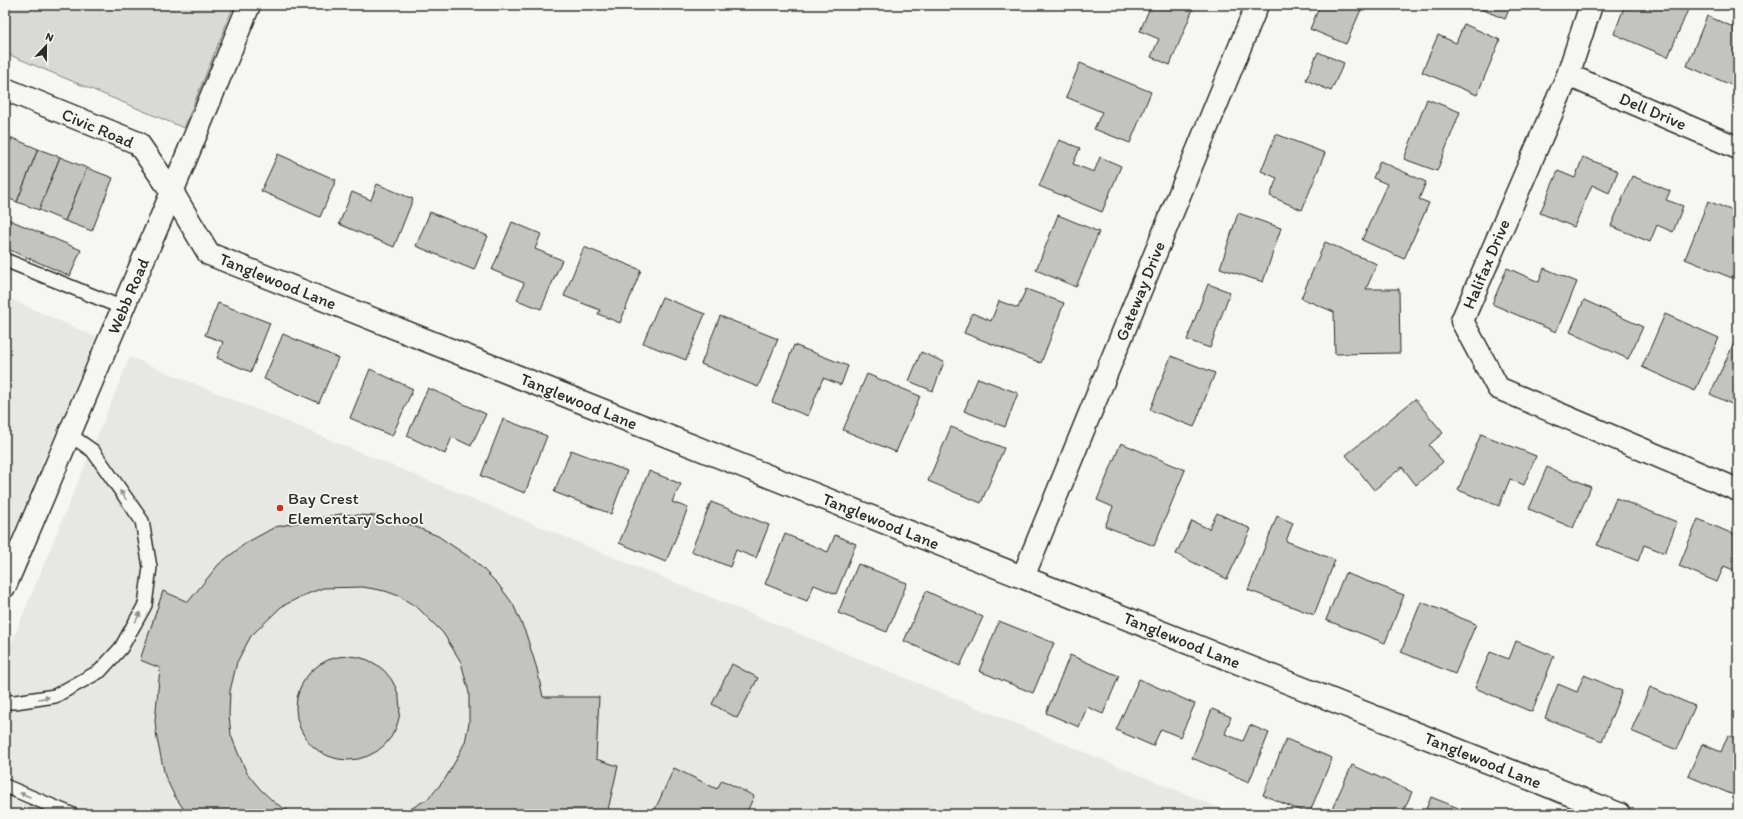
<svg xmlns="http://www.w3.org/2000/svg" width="1743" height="819" font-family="Itim,sans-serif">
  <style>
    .built { fill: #e7e7e3 }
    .green { fill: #d9d9d5; stroke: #828280 }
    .building { fill: #c3c3c0; stroke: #2b2b2b }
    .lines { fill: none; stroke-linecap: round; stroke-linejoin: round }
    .lane-casing { stroke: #2b2b2b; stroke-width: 16 }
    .street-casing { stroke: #2b2b2b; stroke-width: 25 }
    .secondary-casing { stroke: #2b2b2b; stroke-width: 25 }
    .lane { stroke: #f6f6f2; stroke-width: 13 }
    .street { stroke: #f6f6f2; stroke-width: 22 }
    .secondary { stroke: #f6f6f2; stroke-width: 22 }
    .oneway { fill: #90908e }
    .poi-dot { fill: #c8321e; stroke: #f6f6f2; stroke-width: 1.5 }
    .labels { text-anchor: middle; stroke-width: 3.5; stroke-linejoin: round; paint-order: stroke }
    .street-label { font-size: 17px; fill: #2b2b2b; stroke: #f6f6f2 }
    .poi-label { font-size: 17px; fill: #2b2b2b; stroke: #f6f6f2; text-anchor: start }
  </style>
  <rect width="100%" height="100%" fill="#f6f6f2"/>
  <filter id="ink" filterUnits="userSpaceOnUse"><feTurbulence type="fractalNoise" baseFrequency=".025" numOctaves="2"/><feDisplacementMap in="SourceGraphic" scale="8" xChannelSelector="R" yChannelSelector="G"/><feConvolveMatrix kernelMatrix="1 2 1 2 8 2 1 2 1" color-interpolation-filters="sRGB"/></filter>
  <g filter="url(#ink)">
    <g class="built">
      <polygon points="5,297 96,337 5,552"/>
      <polygon points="130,357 1234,814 5,814 5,658"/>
    </g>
    <polygon class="green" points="5,5 234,5 184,128 5,53"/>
    <g class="building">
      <polygon points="1151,5 1183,5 1193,9 1170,65 1151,57 1159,39 1140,31"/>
      <polygon points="1320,5 1363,5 1346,44 1310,29"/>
      <polygon points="1471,5 1511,5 1505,19"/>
      <polygon points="1625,5 1641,5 1646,7 1647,5 1690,5 1668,57 1614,34"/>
      <polygon points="1707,16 1738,29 1738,88 1687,66"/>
      <polygon points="1464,24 1500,40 1477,95 1422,72 1438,35 1456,43"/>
      <polygon points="1318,52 1344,63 1331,91 1306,80"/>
      <polygon points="1080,63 1151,92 1130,143 1094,129 1102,112 1066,97"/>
      <polygon points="1427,99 1460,112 1437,171 1404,159"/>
      <polygon points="1276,134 1325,153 1302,210 1270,196 1277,178 1261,171"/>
      <polygon points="5,135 12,138 5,155"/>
      <polygon points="12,138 38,149 17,202 5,197 5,155"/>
      <polygon points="1059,140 1080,148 1073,164 1094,172 1100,157 1121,166 1102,212 1039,186"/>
      <polygon points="38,149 60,157 39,210 17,202"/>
      <polygon points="278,154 336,180 320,217 261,191"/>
      <polygon points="60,157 87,168 65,221 39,210"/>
      <polygon points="1583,157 1618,171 1609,193 1592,185 1574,227 1540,213 1558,171 1575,178"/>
      <polygon points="1380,161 1426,182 1419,199 1429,203 1404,259 1362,240 1387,184 1373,178"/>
      <polygon points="87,168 113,178 92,231 65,221"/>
      <polygon points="1632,176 1670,191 1666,200 1683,206 1673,232 1657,225 1650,242 1611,226"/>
      <polygon points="377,184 413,199 394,247 339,224 352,192 371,200"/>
      <polygon points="1708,201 1738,213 1738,264 1732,278 1685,259"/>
      <polygon points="430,212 488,236 474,270 416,246"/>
      <polygon points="1238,213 1281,228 1263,282 1220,268"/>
      <polygon points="1058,215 1099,232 1076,287 1036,270"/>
      <polygon points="5,218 81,250 70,276 5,248"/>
      <polygon points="512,222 541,234 535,249 562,260 541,309 517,300 524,283 492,270"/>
      <polygon points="1325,242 1377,264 1366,289 1399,289 1400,353 1335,354 1334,312 1301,298"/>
      <polygon points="584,247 641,270 620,323 598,314 600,310 564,296"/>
      <polygon points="1507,268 1539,282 1544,268 1577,282 1556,332 1492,304"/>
      <polygon points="1208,284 1230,292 1210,348 1187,340"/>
      <polygon points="1026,289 1064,303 1041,363 964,333 972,313 991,321 999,301 1018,308"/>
      <polygon points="662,297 705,314 686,360 643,343"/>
      <polygon points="1584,300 1643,327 1628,359 1570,332"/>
      <polygon points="218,303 270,323 251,372 217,358 223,342 205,335"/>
      <polygon points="1665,314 1719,338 1695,391 1642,367"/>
      <polygon points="720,316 778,339 758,387 701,364"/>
      <polygon points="283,334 338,358 319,403 264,379"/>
      <polygon points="1734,343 1738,345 1738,407 1710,394"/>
      <polygon points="794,345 848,366 841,385 823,378 808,416 772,402"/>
      <polygon points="921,352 944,362 933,391 909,381"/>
      <polygon points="1171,356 1215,373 1194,427 1150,410"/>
      <polygon points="370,369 413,389 392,436 350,418"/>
      <polygon points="867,374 920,396 896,452 843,430"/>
      <polygon points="978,378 1018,393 1005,427 964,411"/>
      <polygon points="428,388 486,414 471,446 452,437 445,454 407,436"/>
      <polygon points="1415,399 1443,433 1429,445 1443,462 1416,485 1402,467 1374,490 1346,455"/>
      <polygon points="503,419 547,436 525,493 481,476"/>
      <polygon points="951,427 1004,448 981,503 928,481"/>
      <polygon points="1481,434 1536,456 1524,485 1510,479 1499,506 1458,490"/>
      <polygon points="1121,443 1185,470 1154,546 1105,526 1113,507 1097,500"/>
      <polygon points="571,450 627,471 611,514 554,492"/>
      <polygon points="1547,467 1591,487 1573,528 1529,509"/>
      <polygon points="649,471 681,484 672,502 688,508 666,562 619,543"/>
      <polygon points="1616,498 1677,522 1665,553 1644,545 1638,561 1597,545"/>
      <polygon points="711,502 769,525 756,558 736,550 730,567 691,551"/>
      <polygon points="1217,513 1251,529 1227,579 1176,554 1192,521 1209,529"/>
      <polygon points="340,514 375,516 404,522 438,536 475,561 498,584 513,604 526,634 537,669 543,697 599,697 596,759 618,766 607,814 402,814 429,798 445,779 456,760 465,742 469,723 469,693 461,662 443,633 418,608 399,596 385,591 363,587 323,588 302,596 281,607 251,636 237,662 230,691 229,715 231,735 238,753 247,773 260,789 275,803 294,814 180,814 185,811 174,795 165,776 157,739 155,721 160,668 140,660 163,591 188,602 219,564 246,543 275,527"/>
      <polygon points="1277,516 1293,523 1286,541 1335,560 1314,615 1248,590"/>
      <polygon points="1698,519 1738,536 1738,572 1724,566 1717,582 1679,566"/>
      <polygon points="785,534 828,552 835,535 856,544 836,594 814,585 807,601 765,584"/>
      <polygon points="858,564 907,583 887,632 838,613"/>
      <polygon points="1345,573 1404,595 1385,643 1326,620"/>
      <polygon points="926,591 983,617 960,666 904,641"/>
      <polygon points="1421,602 1476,624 1455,674 1401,652"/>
      <polygon points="999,621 1054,643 1033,693 979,671"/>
      <polygon points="1516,641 1554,656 1532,712 1475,688 1490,652 1509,659"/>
      <polygon points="1070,655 1119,676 1103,714 1087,707 1079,727 1046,713"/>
      <circle cx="348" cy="708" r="52"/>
      <polygon points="732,664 758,678 737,718 712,704"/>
      <polygon points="1584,675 1622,691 1602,741 1545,718 1558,684 1577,692"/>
      <polygon points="1139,679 1195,704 1180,737 1161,729 1153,746 1116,730"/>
      <polygon points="1650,687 1695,706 1677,750 1631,731"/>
      <polygon points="1212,709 1231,717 1225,734 1243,741 1250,725 1269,733 1249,782 1192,758"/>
      <polygon points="1728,735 1738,740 1738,797 1688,776 1702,744 1721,752"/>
      <polygon points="1286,739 1332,758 1309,814 1263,795"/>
      <polygon points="1352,765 1412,792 1402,814 1343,814 1332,809"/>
      <polygon points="674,768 717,789 722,780 754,796 746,814 653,814"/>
      <polygon points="1431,797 1473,814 1424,814"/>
    </g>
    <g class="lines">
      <defs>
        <g id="lane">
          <polyline points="5,260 123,308"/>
          <polyline points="5,702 15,702 55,696 100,671 121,648 145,605 150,567 142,521 93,451 69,434"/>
          <polyline points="5,786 71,814"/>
        </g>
        <g id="street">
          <polyline points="1591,5 1568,75 1462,321 1498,388 1738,490"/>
          <polyline points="1568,75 1738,148"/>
          <polyline points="5,89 138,143 172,192 209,254 1619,814"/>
          <polyline points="1023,577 1257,5"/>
        </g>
        <polyline id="secondary" points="5,586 172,192 249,5"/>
      </defs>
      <use href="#lane" class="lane-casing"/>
      <use href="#street" class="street-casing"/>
      <use href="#secondary" class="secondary-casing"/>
      <use href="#lane" class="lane"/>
      <use href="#street" class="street"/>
      <use href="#secondary" class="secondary"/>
    </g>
    <defs><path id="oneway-solid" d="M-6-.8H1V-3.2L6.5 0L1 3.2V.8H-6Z"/></defs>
    <g class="oneway">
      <use href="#oneway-solid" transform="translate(123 495) rotate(-125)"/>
      <use href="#oneway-solid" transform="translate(138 617) rotate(-62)"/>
      <use href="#oneway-solid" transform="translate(44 698) rotate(-9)"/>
      <use href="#oneway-solid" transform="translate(25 795) rotate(-157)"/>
    </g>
  </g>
  <circle class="poi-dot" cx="280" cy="508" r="4"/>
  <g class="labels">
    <g class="street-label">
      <text transform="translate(1653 111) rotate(23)" y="6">Dell Drive</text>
      <text transform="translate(98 128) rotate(23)" y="6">Civic Road</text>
      <text transform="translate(1486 264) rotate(-67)" y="6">Halifax Drive</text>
      <text transform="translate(278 281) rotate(22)" y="6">Tanglewood Lane</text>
      <text transform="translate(1140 291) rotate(-68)" y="6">Gateway Drive</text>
      <text transform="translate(128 296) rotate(-67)" y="6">Webb Road</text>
      <text transform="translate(579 401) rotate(22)" y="6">Tanglewood Lane</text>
      <text transform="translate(881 521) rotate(22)" y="6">Tanglewood Lane</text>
      <text transform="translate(1182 640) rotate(22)" y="6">Tanglewood Lane</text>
      <text transform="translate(1483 760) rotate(22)" y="6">Tanglewood Lane</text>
    </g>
    <g class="poi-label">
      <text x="288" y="504">Bay Crest<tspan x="288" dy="20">Elementary School</tspan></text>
    </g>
  </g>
  <rect width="1743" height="819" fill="none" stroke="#f6f6f2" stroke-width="20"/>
  <rect x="10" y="10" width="1723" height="799" fill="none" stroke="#2b2b2b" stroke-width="1.5" filter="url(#ink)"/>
  <g transform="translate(46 46) rotate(22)" stroke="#f6f6f2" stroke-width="3" paint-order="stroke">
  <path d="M0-3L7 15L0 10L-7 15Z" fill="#2b2b2b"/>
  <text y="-6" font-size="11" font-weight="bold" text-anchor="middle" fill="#2b2b2b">N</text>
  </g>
</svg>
